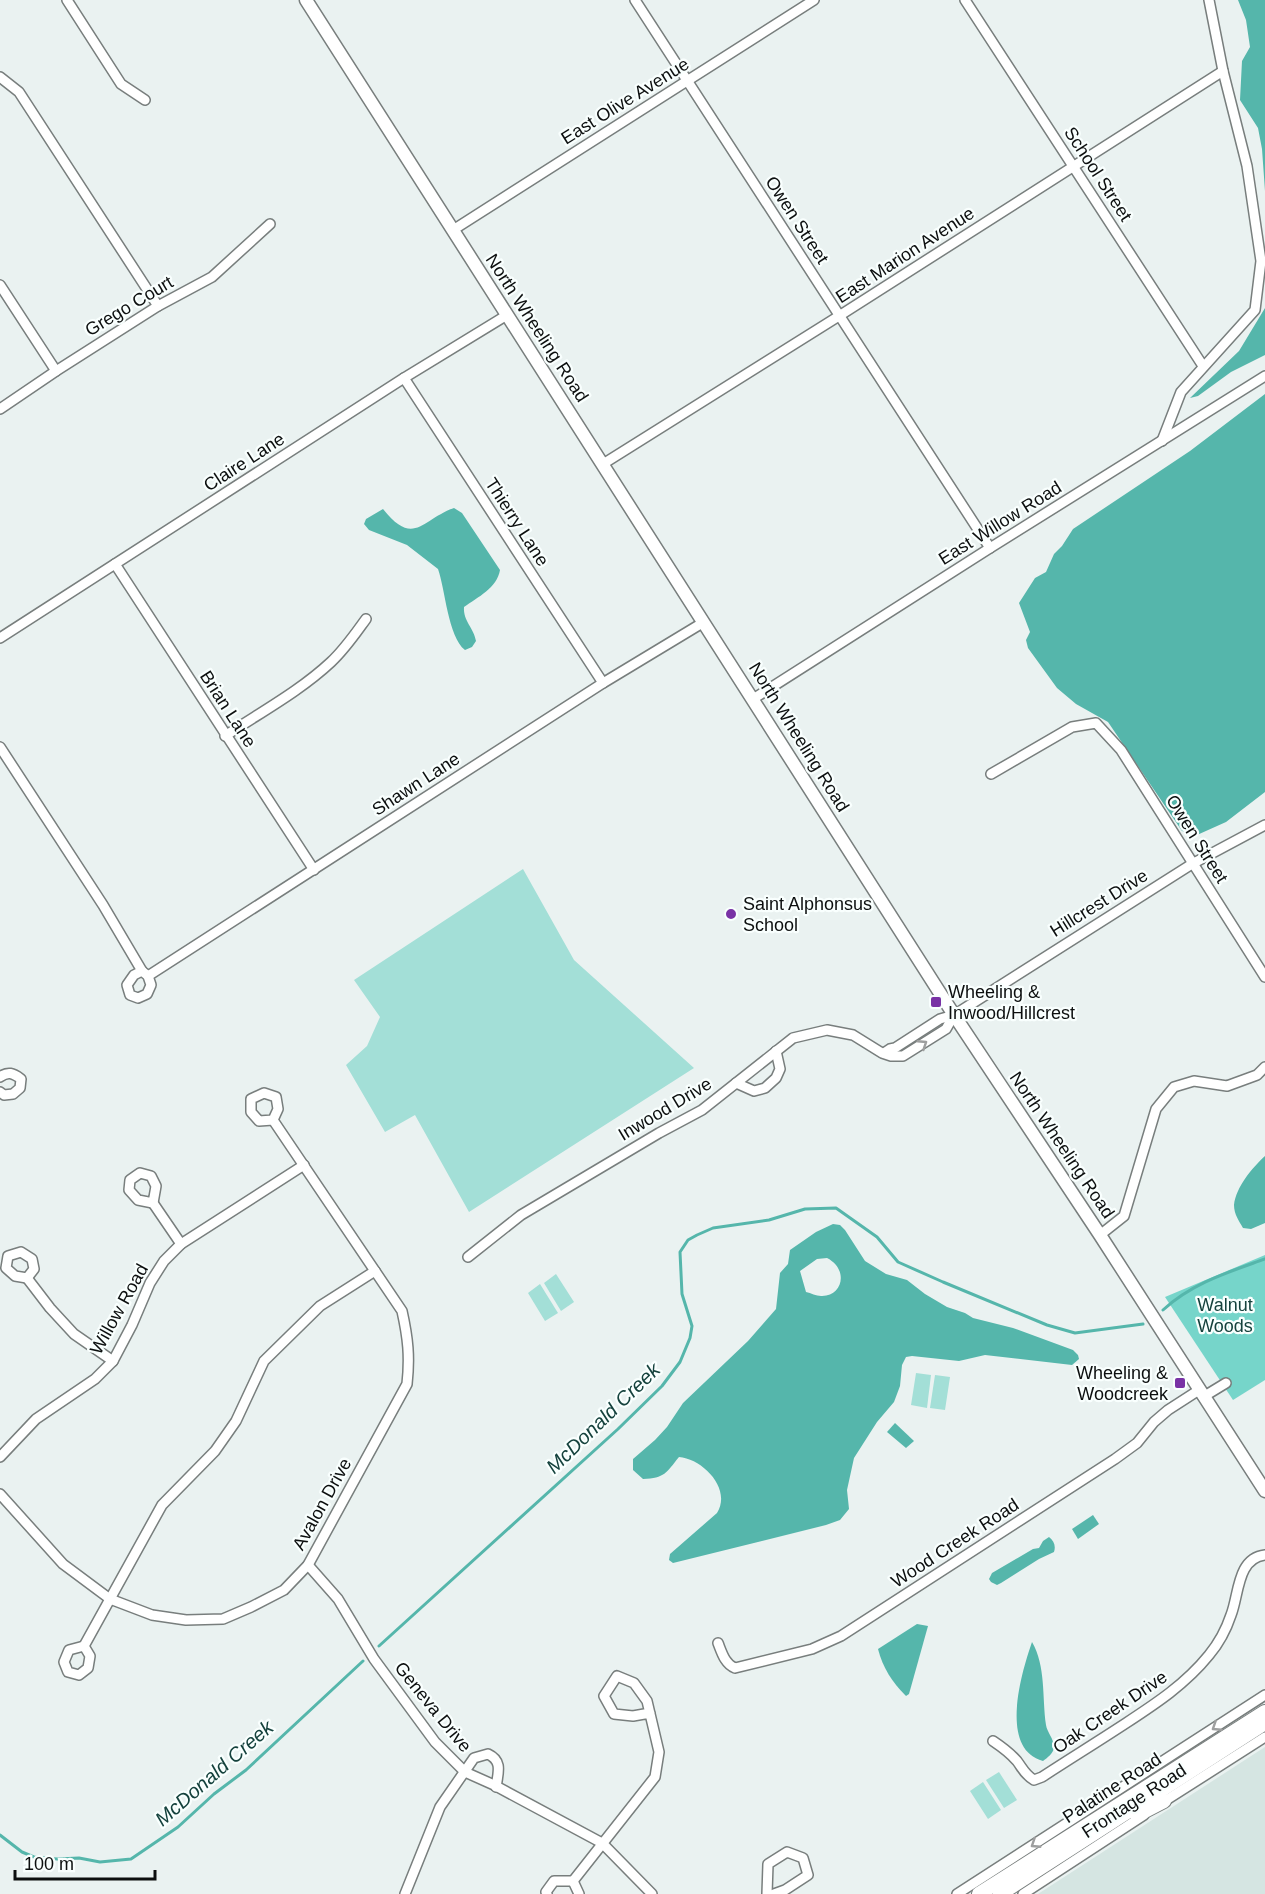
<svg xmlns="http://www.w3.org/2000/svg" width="1265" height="1894" font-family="Arial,sans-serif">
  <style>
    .built { fill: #d5e5e2 }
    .green { fill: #a3dfd7 }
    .forest { fill: #76d5ca }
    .water { fill: #55b6ab; fill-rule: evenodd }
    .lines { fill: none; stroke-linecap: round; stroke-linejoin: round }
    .stream { stroke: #55b6ab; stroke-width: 3 }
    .minor-casing { stroke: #787e7d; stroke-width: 12 }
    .major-casing { stroke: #787e7d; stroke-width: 15 }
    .highway-casing { stroke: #787e7d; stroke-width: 16 }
    .minor { stroke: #fff; stroke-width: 9 }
    .major { stroke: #fff; stroke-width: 12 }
    .highway { stroke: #fff; stroke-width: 14 }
    .oneway { stroke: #9e9f9f }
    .poi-dot { fill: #7932a5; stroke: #f9fffe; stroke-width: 2 }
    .labels { text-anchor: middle; stroke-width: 4.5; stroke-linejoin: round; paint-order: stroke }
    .street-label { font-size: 18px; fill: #0c0f0f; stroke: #f9fffe }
    .poi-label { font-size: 18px; fill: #0c0f0f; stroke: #f9fffe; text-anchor: start }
    .park-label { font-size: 18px; fill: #15423d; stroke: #f9fffe }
    .water-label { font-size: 20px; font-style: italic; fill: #15423d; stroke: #f9fffe }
  </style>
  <rect width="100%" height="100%" fill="#eaf2f1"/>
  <polygon class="built" points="1265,1747 1265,1894 1038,1894"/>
  <g class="green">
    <polygon points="523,869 574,960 694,1068 469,1212 415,1115 385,1132 346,1065 367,1046 380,1017 354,980"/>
    <polygon points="556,1274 574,1302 561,1311 544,1283"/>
    <polygon points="540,1284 558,1313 545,1321 528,1293"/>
    <polygon points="916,1373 931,1375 927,1408 911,1405"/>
    <polygon points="935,1375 950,1377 945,1410 930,1408"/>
    <polygon points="999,1772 1017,1800 1004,1808 986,1780"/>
    <polygon points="983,1782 1001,1810 988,1819 970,1791"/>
  </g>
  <polygon class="forest" points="1265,1255 1265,1380 1233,1400 1165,1297"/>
  <g class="water">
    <polygon points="1238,0 1265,0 1265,191 1262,149 1258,128 1240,100 1242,61 1250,47 1246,20"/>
    <polygon points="1265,302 1265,355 1231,372 1198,396 1190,398 1239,351 1265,308"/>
    <polygon points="1265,394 1265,792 1226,822 1197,835 1182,831 1108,722 1076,704 1057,688 1028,648 1026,640 1030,632 1019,603 1035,578 1046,572 1054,554 1062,546 1073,529 1190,451"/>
    <path d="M454,508L462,513L500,570C497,588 478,597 464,607C463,621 474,628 476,641L472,647L465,650C448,637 445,588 438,569L407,545L369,530L364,524L366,519L383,509C414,548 422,519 454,508Z"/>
    <path d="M1265,1156V1223L1251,1229L1243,1228C1239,1221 1234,1214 1234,1205C1236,1187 1252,1168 1265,1156Z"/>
    <path d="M833,1224L840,1225L845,1230L865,1261L886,1274L907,1280L925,1294L947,1307L965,1313L973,1318L1013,1328L1073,1350L1078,1355L1079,1359L1072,1365L985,1355L959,1361L912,1356L906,1357L902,1365L900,1386L894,1402L877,1422L854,1458L847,1490L849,1509L840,1520L826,1525L673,1563L669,1560L670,1554L717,1513C732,1489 703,1459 679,1457C666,1473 665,1478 643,1479L633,1470V1459L655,1440L667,1427L683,1403L748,1341L776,1309L780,1273L788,1264L790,1250L816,1232ZM827,1258C849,1269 843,1297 821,1296C816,1296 811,1293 806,1292L800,1271L817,1259Z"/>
    <polygon points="895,1423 914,1441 906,1448 887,1432"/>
    <polygon points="1093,1515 1099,1524 1078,1539 1072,1529"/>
    <path d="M1049,1537C1054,1541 1056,1546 1054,1552L1039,1559L1001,1583L997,1585L991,1582L989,1579L992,1573L1033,1549L1039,1548L1043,1541Z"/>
    <path d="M917,1624L928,1626L909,1694L906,1696C892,1682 883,1668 878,1649Z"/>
    <path d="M1032,1642C1046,1666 1042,1697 1046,1725C1047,1732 1054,1739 1054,1747C1054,1753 1047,1758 1043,1761C998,1749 1022,1671 1032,1642Z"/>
  </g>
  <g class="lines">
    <g class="stream">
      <path d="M1163,1310C1192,1283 1229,1272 1265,1259"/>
      <polyline points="379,1646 618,1429 662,1386 680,1362 690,1338 692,1326 682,1294 680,1252 688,1240 697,1235 713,1228 769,1220 805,1209 836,1208 877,1237 898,1262 943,1282 1047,1325 1075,1333 1143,1324"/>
      <polyline points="0,1835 22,1852 34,1857 57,1859 79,1858 100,1862 131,1859 178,1827 214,1794 246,1770 363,1661"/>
    </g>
    <defs>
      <g id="minor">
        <polyline points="67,0 121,84 145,100"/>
        <polyline points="635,0 990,548"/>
        <polyline points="965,0 1203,366"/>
        <polyline points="0,77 19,92 158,306"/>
        <polyline points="453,230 814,0"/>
        <polyline points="0,285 56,371"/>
        <polyline points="404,378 603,683"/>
        <polyline points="0,409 56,371 158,306 212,277 270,224"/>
        <polyline points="1162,441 1181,392 1255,310 1261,261 1247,166 1223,71 1209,0"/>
        <polyline points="603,464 839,316 1223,71"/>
        <polyline points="115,564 314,870"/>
        <polyline points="0,638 404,378 507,315"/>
        <polyline points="753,699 990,548 1265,376"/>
        <path d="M225,736C261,712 300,691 331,662C345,649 355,634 366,619"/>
        <polyline points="0,747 103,905 142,971"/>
        <polyline points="991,774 1072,727 1096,723 1121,750 1265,977"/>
        <polygon points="142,971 148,976 151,985 147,994 138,998 130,995 127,985 134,975"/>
        <polyline points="148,976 603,683 704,622"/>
        <polyline points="884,1053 890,1049 895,1048 940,1019 954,1015 1192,864 1265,825"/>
        <path d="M0,1077C8,1071 13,1073 21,1079L20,1088L13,1094L4,1095L0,1092"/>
        <polyline points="736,1083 754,1091 765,1088 776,1078 780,1069 776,1051"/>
        <polygon points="264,1093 276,1097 278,1109 273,1120 259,1121 251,1112 251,1099"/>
        <polygon points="140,1173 151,1176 156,1186 153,1203 138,1200 129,1190 130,1180"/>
        <polyline points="153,1203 181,1244"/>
        <polyline points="1100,1235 1124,1216 1156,1109 1174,1087 1194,1081 1227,1086 1257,1075 1265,1067"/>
        <polygon points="21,1252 32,1259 34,1269 27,1278 15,1276 6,1268 8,1256"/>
        <polyline points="468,1257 521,1215 659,1133 702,1110 793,1038 827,1030 853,1035 882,1053 891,1056 903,1056 946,1029 954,1015"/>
        <polyline points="27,1278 50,1308 74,1334 113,1361"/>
        <polyline points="1203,1397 1226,1383"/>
        <polyline points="0,1457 36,1419 95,1379 113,1361 132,1325 150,1283 164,1261 181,1244 304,1165"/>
        <path d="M0,1494L63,1564L110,1599L152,1615L186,1620L223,1619L251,1607L284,1590L308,1565L407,1384C410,1357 408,1338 402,1311L273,1120"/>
        <polyline points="308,1565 338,1599 374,1659 435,1742 465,1772 494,1785 602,1843 652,1894"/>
        <path d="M718,1643C722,1653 725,1664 735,1668L812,1649L841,1636L1115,1459L1137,1443L1154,1422L1168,1410L1199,1390"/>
        <polyline points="84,1646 162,1505 215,1451 236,1421 264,1361 320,1306 375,1271"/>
        <polygon points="84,1646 90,1656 88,1668 79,1675 68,1672 64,1662 69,1650"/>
        <path d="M993,1741C1002,1747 1010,1753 1017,1761C1023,1769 1025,1775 1034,1780L1042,1777C1068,1760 1094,1744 1120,1727C1152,1706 1184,1686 1209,1655C1219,1643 1226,1630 1231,1615C1239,1595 1237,1558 1265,1555"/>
        <polyline points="1160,1804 1265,1737"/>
        <polyline points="573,1881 655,1777 659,1752 647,1701 634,1683 617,1676 604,1696 614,1714 633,1716 650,1713"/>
        <polyline points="573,1881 579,1894"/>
        <path d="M405,1894L440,1807L474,1758L488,1754C503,1761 498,1773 496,1787"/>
        <polyline points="547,1894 546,1892 554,1881 573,1881"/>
        <polyline points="767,1894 768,1864 787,1852 803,1858 808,1875 785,1890 774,1894"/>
        <polyline points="957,1894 1265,1695"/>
        <polyline points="1023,1894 1144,1815"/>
      </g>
      <polyline id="major" points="306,0 954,1015 1100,1235 1265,1491"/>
      <g id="highway">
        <polyline points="1137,1815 1164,1801"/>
        <polyline points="979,1894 1265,1712"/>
        <polyline points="1000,1894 1265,1723"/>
      </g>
    </defs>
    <use href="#minor" class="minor-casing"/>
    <use href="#major" class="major-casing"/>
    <use href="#highway" class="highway-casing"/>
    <use href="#minor" class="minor"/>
    <use href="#major" class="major"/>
    <use href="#highway" class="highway"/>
  </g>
  <defs><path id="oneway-chevron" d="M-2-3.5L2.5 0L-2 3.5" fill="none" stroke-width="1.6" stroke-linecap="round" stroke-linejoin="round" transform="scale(1.5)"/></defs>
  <g class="oneway">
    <use href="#oneway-chevron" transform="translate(923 1044) rotate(-33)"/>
    <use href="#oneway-chevron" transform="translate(1216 1727) rotate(147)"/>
    <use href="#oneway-chevron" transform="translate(1035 1844) rotate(147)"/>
  </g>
  <g class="poi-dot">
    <circle cx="731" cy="914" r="6"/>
    <rect x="930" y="996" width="12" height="12" rx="3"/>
    <rect x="1174" y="1377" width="12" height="12" rx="3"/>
  </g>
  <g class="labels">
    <g class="street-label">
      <text transform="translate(625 101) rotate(-32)" y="6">East Olive Avenue</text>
      <text transform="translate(1098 174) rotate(57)" y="6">School Street</text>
      <text transform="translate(797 220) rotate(57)" y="6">Owen Street</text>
      <text transform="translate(905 255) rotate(-33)" y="6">East Marion Avenue</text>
      <text transform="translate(129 306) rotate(-31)" y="6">Grego Court</text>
      <text transform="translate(537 328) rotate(57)" y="6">North Wheeling Road</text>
      <text transform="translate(244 462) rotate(-33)" y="6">Claire Lane</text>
      <text transform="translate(517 522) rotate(57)" y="6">Thierry Lane</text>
      <text transform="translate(1000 523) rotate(-32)" y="6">East Willow Road</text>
      <text transform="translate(228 709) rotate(57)" y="6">Brian Lane</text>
      <text transform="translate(799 737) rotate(58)" y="6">North Wheeling Road</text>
      <text transform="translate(416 784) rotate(-33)" y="6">Shawn Lane</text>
      <text transform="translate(1197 839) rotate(58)" y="6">Owen Street</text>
      <text transform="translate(1099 903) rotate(-32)" y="6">Hillcrest Drive</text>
      <text transform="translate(665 1109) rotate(-31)" y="6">Inwood Drive</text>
      <text transform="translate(1062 1145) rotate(56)" y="6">North Wheeling Road</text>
      <text transform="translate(119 1309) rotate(-61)" y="6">Willow Road</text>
      <text transform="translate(322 1504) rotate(-61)" y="6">Avalon Drive</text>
      <text transform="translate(955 1543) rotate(-33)" y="6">Wood Creek Road</text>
      <text transform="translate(433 1707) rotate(51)" y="6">Geneva Drive</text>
      <text transform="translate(1110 1712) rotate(-34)" y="6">Oak Creek Drive</text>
      <text transform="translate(1112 1788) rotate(-33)" y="6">Palatine Road</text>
      <text transform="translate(1134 1801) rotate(-33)" y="6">Frontage Road</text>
    </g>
    <g class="poi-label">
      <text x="743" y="910">Saint Alphonsus<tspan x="743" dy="21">School</tspan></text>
      <text x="948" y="998">Wheeling &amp;<tspan x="948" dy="21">Inwood/Hillcrest</tspan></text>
      <text x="1168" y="1379" text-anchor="end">Wheeling &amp;<tspan x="1168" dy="21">Woodcreek</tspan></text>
    </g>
    <g class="park-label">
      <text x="1225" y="1311">Walnut<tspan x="1225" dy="21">Woods</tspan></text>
    </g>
    <g class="water-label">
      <text transform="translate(603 1418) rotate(-44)" y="7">McDonald Creek</text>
      <text transform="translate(214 1773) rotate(-41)" y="7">McDonald Creek</text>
    </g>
  </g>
  <path d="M15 1870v9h140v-9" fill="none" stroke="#0c0f0f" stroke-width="3"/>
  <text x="24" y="1870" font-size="18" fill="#0c0f0f" stroke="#f9fffe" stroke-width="4.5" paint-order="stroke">100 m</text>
</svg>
